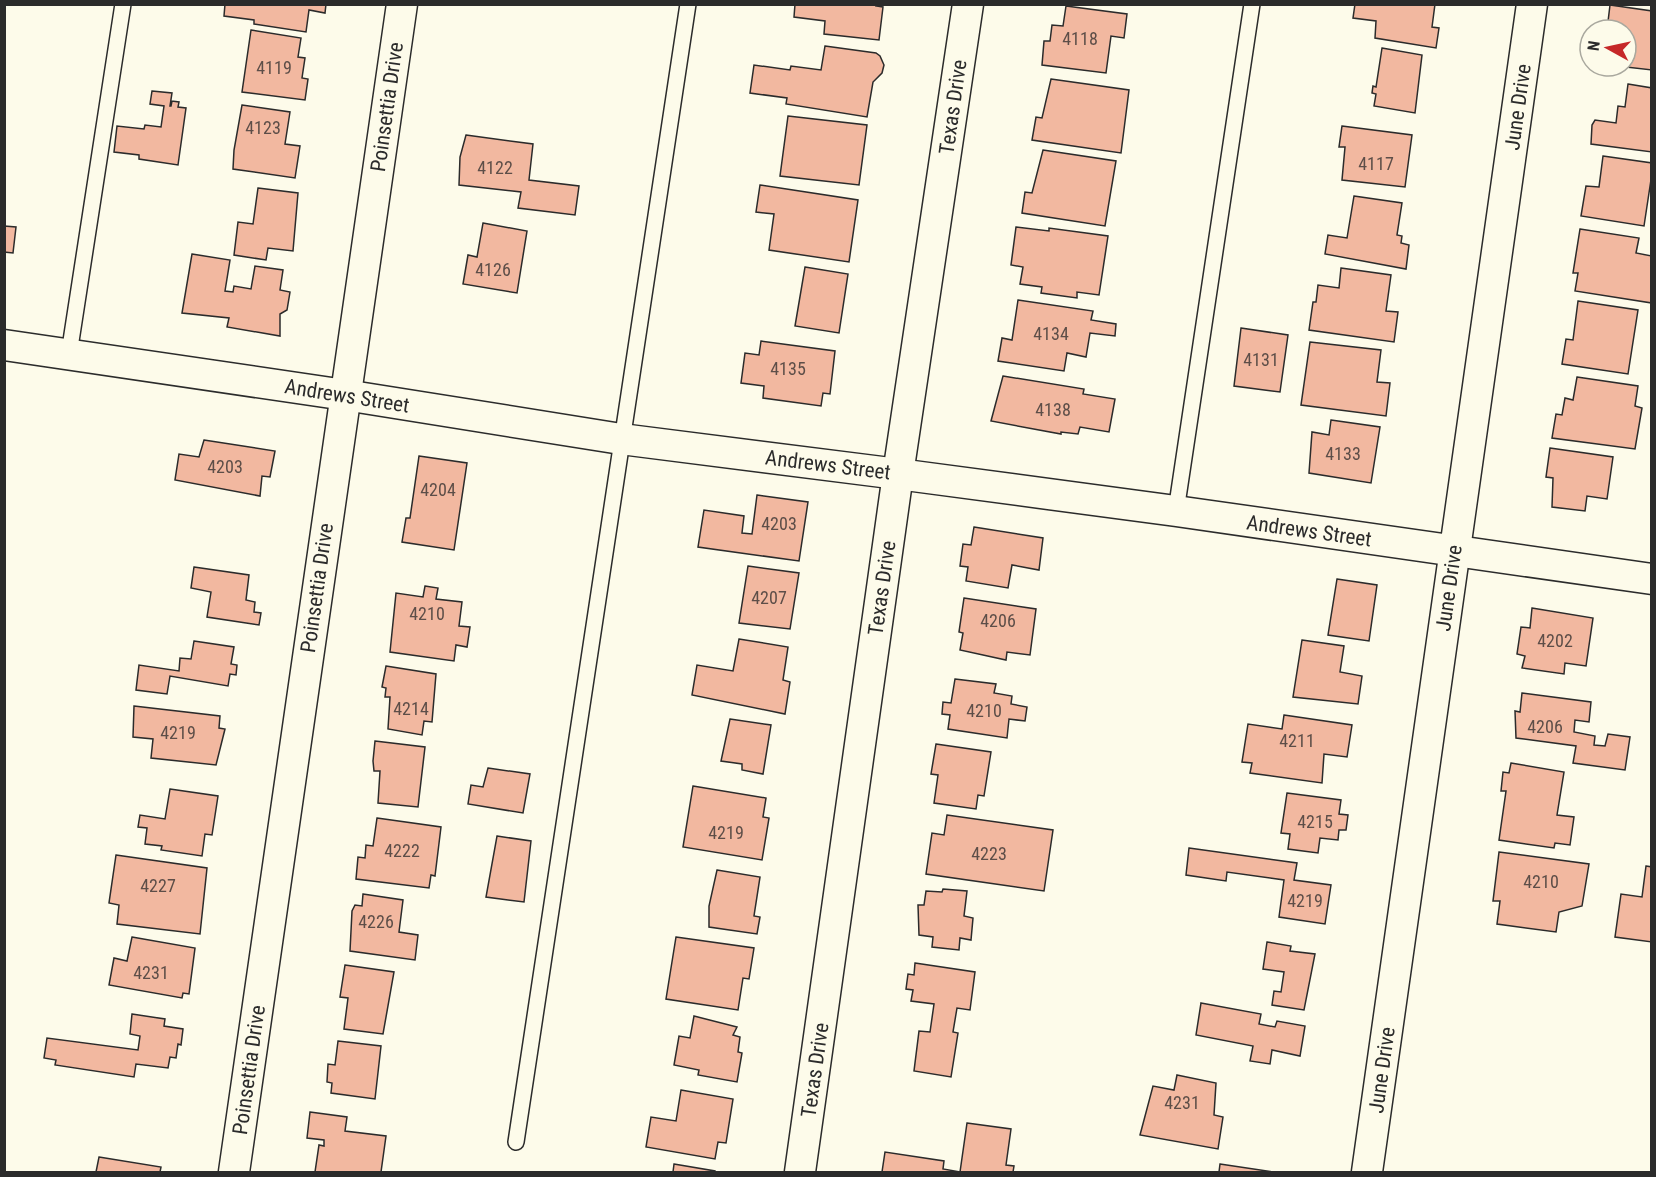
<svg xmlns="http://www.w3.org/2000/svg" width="1656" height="1177" font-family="'Roboto Condensed',sans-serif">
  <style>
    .building { fill: #f2b8a0; stroke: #2b2b2b; stroke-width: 1.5 }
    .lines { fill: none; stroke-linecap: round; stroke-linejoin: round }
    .service-casing { stroke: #2b2b2b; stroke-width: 18 }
    .minor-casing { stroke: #2b2b2b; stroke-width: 33 }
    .service { stroke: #fdfbea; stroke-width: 15 }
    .minor { stroke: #fdfbea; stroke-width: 30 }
    .labels { text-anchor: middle; stroke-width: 4.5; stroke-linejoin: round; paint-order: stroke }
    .number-label { font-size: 18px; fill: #5d4e48 }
    .street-label { font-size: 21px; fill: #2b2b2b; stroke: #fdfbea }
  </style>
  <rect width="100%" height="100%" fill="#fdfbea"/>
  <g class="building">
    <polygon points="225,4 274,5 326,4 325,13 309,10 306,32 254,24 254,20 224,16"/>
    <polygon points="795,4 877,4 876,6 883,7 879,40 824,34 825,21 794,17"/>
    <polygon points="1355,4 1435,4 1432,27 1439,28 1436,48 1375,38 1376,21 1353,18"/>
    <polygon points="1610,5 1652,11 1652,70 1617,66 1626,66 1626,30 1607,30"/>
    <polygon points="1066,6 1127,14 1124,38 1111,36 1106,73 1042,65 1044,41 1050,41 1052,25 1063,26"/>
    <polygon points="251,30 301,38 298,57 305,58 302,78 308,79 305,100 242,92"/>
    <polygon points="825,46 876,53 880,56 884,65 882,73 873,82 867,117 786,104 787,98 750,93 754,65 790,70 791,66 821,70"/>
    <polygon points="1382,48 1422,55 1415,113 1374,106 1376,94 1372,93 1373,86 1376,87"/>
    <polygon points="1051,79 1129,90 1121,153 1032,140 1036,117 1042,118"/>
    <polygon points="1628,84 1652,88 1652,152 1591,144 1592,125 1595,120 1616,123 1618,106 1625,107"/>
    <polygon points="152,91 172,93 170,106 171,106 172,101 179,102 178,107 186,108 178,165 139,159 139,155 114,152 117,126 144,129 145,125 161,127 164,106 150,104"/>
    <polygon points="242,105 290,112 285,144 300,146 295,178 233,169 234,150"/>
    <polygon points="788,116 867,125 859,185 780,176"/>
    <polygon points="1342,126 1412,135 1405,187 1342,180 1345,147 1339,147"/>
    <polygon points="466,135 533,144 529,180 579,186 575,215 518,208 521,192 459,185 460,157"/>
    <polygon points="1043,150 1116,161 1105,226 1022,213 1025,192 1032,193"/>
    <polygon points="1603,156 1652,163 1652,173 1644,226 1581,216 1586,186 1599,187"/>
    <polygon points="760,185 858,200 849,262 769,250 774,214 756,212"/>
    <polygon points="258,188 298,193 293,251 268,248 266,260 234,255 238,222 253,224"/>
    <polygon points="1354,196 1402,203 1397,235 1402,236 1401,243 1409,245 1406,269 1325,254 1328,235 1347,238"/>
    <polygon points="483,223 527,231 517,293 463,284 468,255 477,257"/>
    <polygon points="4,226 16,227 13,253 4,252"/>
    <polygon points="1016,227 1049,231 1049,228 1108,236 1099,295 1077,292 1077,298 1041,293 1042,287 1020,284 1023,267 1011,265"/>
    <polygon points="1580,229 1639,238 1636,253 1652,256 1652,303 1575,291 1578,273 1573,273"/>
    <polygon points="192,254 230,260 225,291 233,292 234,286 251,289 255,266 283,270 280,290 290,292 287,310 280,314 280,336 227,327 229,318 182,313"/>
    <polygon points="805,267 848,274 839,333 795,326"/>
    <polygon points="1341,268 1391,275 1386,311 1398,312 1394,342 1309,330 1313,302 1316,302 1318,285 1339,288"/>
    <polygon points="1018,300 1093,311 1091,320 1116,324 1115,336 1090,333 1086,357 1067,353 1064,371 998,361 1002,338 1012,340"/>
    <polygon points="1578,301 1638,310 1628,374 1562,364 1566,339 1573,340"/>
    <polygon points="1241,328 1288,335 1280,392 1234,386"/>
    <polygon points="761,341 835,351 830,394 823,393 821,406 763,398 764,386 741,383 745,353 759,355"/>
    <polygon points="1310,342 1381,350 1377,382 1390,383 1386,416 1301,405"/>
    <polygon points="1003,376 1084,389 1083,394 1115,399 1109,432 1080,427 1078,434 1061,432 1061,434 991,421"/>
    <polygon points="1577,377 1638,386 1635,406 1642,408 1635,449 1552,438 1556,414 1562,415 1565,398 1573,400"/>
    <polygon points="1331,420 1380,427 1371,483 1309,473 1312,432 1329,435"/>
    <polygon points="204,440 275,451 270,477 262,476 260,496 175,480 179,454 199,457"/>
    <polygon points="1550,448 1613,457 1607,499 1587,496 1585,511 1552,507 1553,478 1546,477"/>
    <polygon points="419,456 467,463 454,550 402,542 406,518 410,518"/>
    <polygon points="757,495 808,502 799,561 698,547 704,510 744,516 742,533 752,534"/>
    <polygon points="974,527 1043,538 1039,570 1012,565 1008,588 966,581 968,567 960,566 963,544 971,545"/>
    <polygon points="748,566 799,573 790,629 739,623"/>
    <polygon points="194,567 249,575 246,600 255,602 254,612 261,613 259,625 207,617 211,592 191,588"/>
    <polygon points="1337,579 1377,585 1369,641 1328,635"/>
    <polygon points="425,586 438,588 436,599 462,602 459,626 470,627 467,647 456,645 454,661 390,652 396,593 423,597"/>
    <polygon points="964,598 1036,609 1030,655 1007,652 1006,660 960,650 963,633 959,632"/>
    <polygon points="1532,608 1593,618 1586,666 1565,663 1564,674 1522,668 1525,656 1517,654 1521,627 1530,628"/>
    <polygon points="739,639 788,647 783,680 790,682 785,714 692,695 697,665 733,671"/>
    <polygon points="1302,640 1344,646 1340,672 1362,676 1358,704 1293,697"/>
    <polygon points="194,641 234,647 231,664 237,665 236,675 230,674 228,686 170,676 167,694 136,690 139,665 179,671 180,658 191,659"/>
    <polygon points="386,666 436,674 432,722 424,721 422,735 388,729 390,697 385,697 386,688 382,687"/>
    <polygon points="955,679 996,684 994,693 1012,696 1011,704 1027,707 1025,721 1009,719 1007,738 948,729 950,715 942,714 943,702 951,703"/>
    <polygon points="1522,693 1591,702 1589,722 1575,720 1574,732 1595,736 1594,745 1605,746 1608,734 1630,737 1625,770 1573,763 1576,746 1516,738 1515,711 1520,712"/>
    <polygon points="134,706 220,716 219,728 225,729 216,765 151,758 153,739 133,737"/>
    <polygon points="1284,715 1352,725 1347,757 1324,754 1322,783 1250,773 1252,763 1242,762 1248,724 1282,729"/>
    <polygon points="730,719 771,725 763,774 742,770 742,764 721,761"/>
    <polygon points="375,741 425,747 418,807 378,803 380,771 374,771 373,761"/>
    <polygon points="936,744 991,752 984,796 978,795 976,809 934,803 938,775 931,774"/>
    <polygon points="1511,763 1564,772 1557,815 1574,817 1570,845 1555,843 1554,848 1499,840 1506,791 1501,791 1503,772 1509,773"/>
    <polygon points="488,768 530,774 523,813 468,804 471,785 483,787"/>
    <polygon points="693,786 766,798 763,817 769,818 762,860 683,847"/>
    <polygon points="170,789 218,796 212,835 205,834 202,856 161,850 162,846 145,844 147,828 138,827 140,815 165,819"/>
    <polygon points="1287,793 1341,800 1339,814 1348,815 1346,830 1339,830 1338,840 1320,838 1318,853 1288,849 1290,834 1281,833"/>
    <polygon points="947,815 1053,830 1044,891 926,874 932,833 944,835"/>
    <polygon points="377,818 441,827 435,876 431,875 429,888 356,879 358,857 365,858 366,845 373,846"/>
    <polygon points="497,836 531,841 524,902 486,897"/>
    <polygon points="1189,848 1297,863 1294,880 1331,885 1325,924 1279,917 1284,880 1227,872 1226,881 1186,875"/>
    <polygon points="1499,852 1589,864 1582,906 1559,912 1556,932 1497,924 1500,901 1493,901"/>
    <polygon points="116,855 207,868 200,934 117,924 119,905 109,903"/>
    <polygon points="1646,866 1652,867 1652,942 1615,937 1621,894 1642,897"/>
    <polygon points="717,870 760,877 754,916 760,917 757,934 709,927 709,906"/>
    <polygon points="943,889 967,891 964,916 973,918 971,940 960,938 959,950 932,947 933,937 919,935 918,905 924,905 926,891 942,892"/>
    <polygon points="363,894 403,900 399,932 418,935 415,960 350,951 352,911 355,905 362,906"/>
    <polygon points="132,937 195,948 189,994 183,993 182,998 109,985 114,958 127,961"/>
    <polygon points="676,937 754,948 749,979 743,978 738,1010 666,999"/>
    <polygon points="1267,942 1291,946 1290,951 1315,954 1304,1010 1272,1005 1274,991 1281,992 1284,972 1263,969"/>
    <polygon points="915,963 975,972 970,1010 957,1008 953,1032 958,1033 951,1077 914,1071 919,1031 930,1032 934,1004 911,1001 913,990 906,989 908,974 914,975"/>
    <polygon points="345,965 394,972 383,1034 344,1029 348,998 340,997"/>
    <polygon points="1201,1003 1261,1014 1259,1024 1275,1027 1277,1021 1305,1026 1300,1056 1272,1050 1270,1064 1250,1061 1253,1046 1196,1035"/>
    <polygon points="132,1014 165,1019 164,1026 183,1029 181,1045 178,1044 176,1058 170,1057 168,1068 136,1064 134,1077 55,1065 56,1060 44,1058 47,1038 138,1050 140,1036 130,1034"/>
    <polygon points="694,1016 737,1027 733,1035 740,1037 738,1052 742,1053 737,1082 698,1075 699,1070 674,1065 679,1036 690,1038"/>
    <polygon points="338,1041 381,1046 375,1099 331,1093 332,1083 327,1082 328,1064 335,1065"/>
    <polygon points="1177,1075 1216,1083 1214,1115 1223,1117 1218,1149 1140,1135 1153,1086 1174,1090"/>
    <polygon points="681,1090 733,1099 726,1143 718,1142 715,1159 646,1147 651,1117 676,1121"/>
    <polygon points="310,1112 347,1117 345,1131 386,1136 381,1172 315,1172 319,1145 324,1146 324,1140 307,1138"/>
    <polygon points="967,1123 1011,1129 1006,1165 1014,1166 1013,1172 882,1172 885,1152 944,1161 943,1169 960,1172"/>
    <polygon points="99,1157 161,1167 160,1172 96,1172"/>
    <polygon points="674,1164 715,1171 715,1172 673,1172"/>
    <polygon points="1220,1164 1273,1172 1219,1172"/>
  </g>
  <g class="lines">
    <defs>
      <g id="service">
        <polyline points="69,354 123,4"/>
        <polyline points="1176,511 1252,4"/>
        <polyline points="516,1142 688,4"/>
      </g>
      <g id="minor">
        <polyline points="4,345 345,395 621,439 898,474 1176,511 1652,579"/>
        <polyline points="234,1172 402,4"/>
        <polyline points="800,1172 898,474 968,4"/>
        <polyline points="1367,1172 1532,4"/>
      </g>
    </defs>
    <use href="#service" class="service-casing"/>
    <use href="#minor" class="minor-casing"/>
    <use href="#service" class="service"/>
    <use href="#minor" class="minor"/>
  </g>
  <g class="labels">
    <g class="number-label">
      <text x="1080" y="45">4118</text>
      <text x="274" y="74">4119</text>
      <text x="263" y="134">4123</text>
      <text x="1376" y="170">4117</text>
      <text x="495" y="174">4122</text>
      <text x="493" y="276">4126</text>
      <text x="1051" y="340">4134</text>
      <text x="1261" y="366">4131</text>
      <text x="788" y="375">4135</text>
      <text x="1053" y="416">4138</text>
      <text x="1343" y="460">4133</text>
      <text x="225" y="473">4203</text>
      <text x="438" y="496">4204</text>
      <text x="779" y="530">4203</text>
      <text x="769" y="604">4207</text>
      <text x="427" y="620">4210</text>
      <text x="998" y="627">4206</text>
      <text x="1555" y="647">4202</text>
      <text x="411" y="715">4214</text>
      <text x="984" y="717">4210</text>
      <text x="1545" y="733">4206</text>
      <text x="178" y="739">4219</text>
      <text x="1297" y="747">4211</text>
      <text x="1315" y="828">4215</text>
      <text x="726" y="839">4219</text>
      <text x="402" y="857">4222</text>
      <text x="989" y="860">4223</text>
      <text x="1541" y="888">4210</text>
      <text x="158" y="892">4227</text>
      <text x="1305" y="907">4219</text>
      <text x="376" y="928">4226</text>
      <text x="151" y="979">4231</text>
      <text x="1182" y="1109">4231</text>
    </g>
    <g class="street-label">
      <text transform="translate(387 107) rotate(-82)" y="7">Poinsettia Drive</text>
      <text transform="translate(953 107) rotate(-82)" y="7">Texas Drive</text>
      <text transform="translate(1518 107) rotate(-82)" y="7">June Drive</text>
      <text transform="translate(347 396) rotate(9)" y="7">Andrews Street</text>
      <text transform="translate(828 465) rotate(7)" y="7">Andrews Street</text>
      <text transform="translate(1309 531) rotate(8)" y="7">Andrews Street</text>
      <text transform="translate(317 588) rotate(-82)" y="7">Poinsettia Drive</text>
      <text transform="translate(882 588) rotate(-82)" y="7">Texas Drive</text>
      <text transform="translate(1449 588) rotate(-82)" y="7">June Drive</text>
      <text transform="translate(249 1070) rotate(-82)" y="7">Poinsettia Drive</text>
      <text transform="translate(815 1070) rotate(-82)" y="7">Texas Drive</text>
      <text transform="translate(1382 1070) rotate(-82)" y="7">June Drive</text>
    </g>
  </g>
  <rect width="1656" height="1177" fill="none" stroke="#2b2b2b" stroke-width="12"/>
  <g transform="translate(1608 48) rotate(278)"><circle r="28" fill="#fdfbea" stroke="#a9a89e" stroke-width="1.5"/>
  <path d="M0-4.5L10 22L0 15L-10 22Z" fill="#c62828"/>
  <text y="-9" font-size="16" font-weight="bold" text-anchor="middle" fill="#2b2b2b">N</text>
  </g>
</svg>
